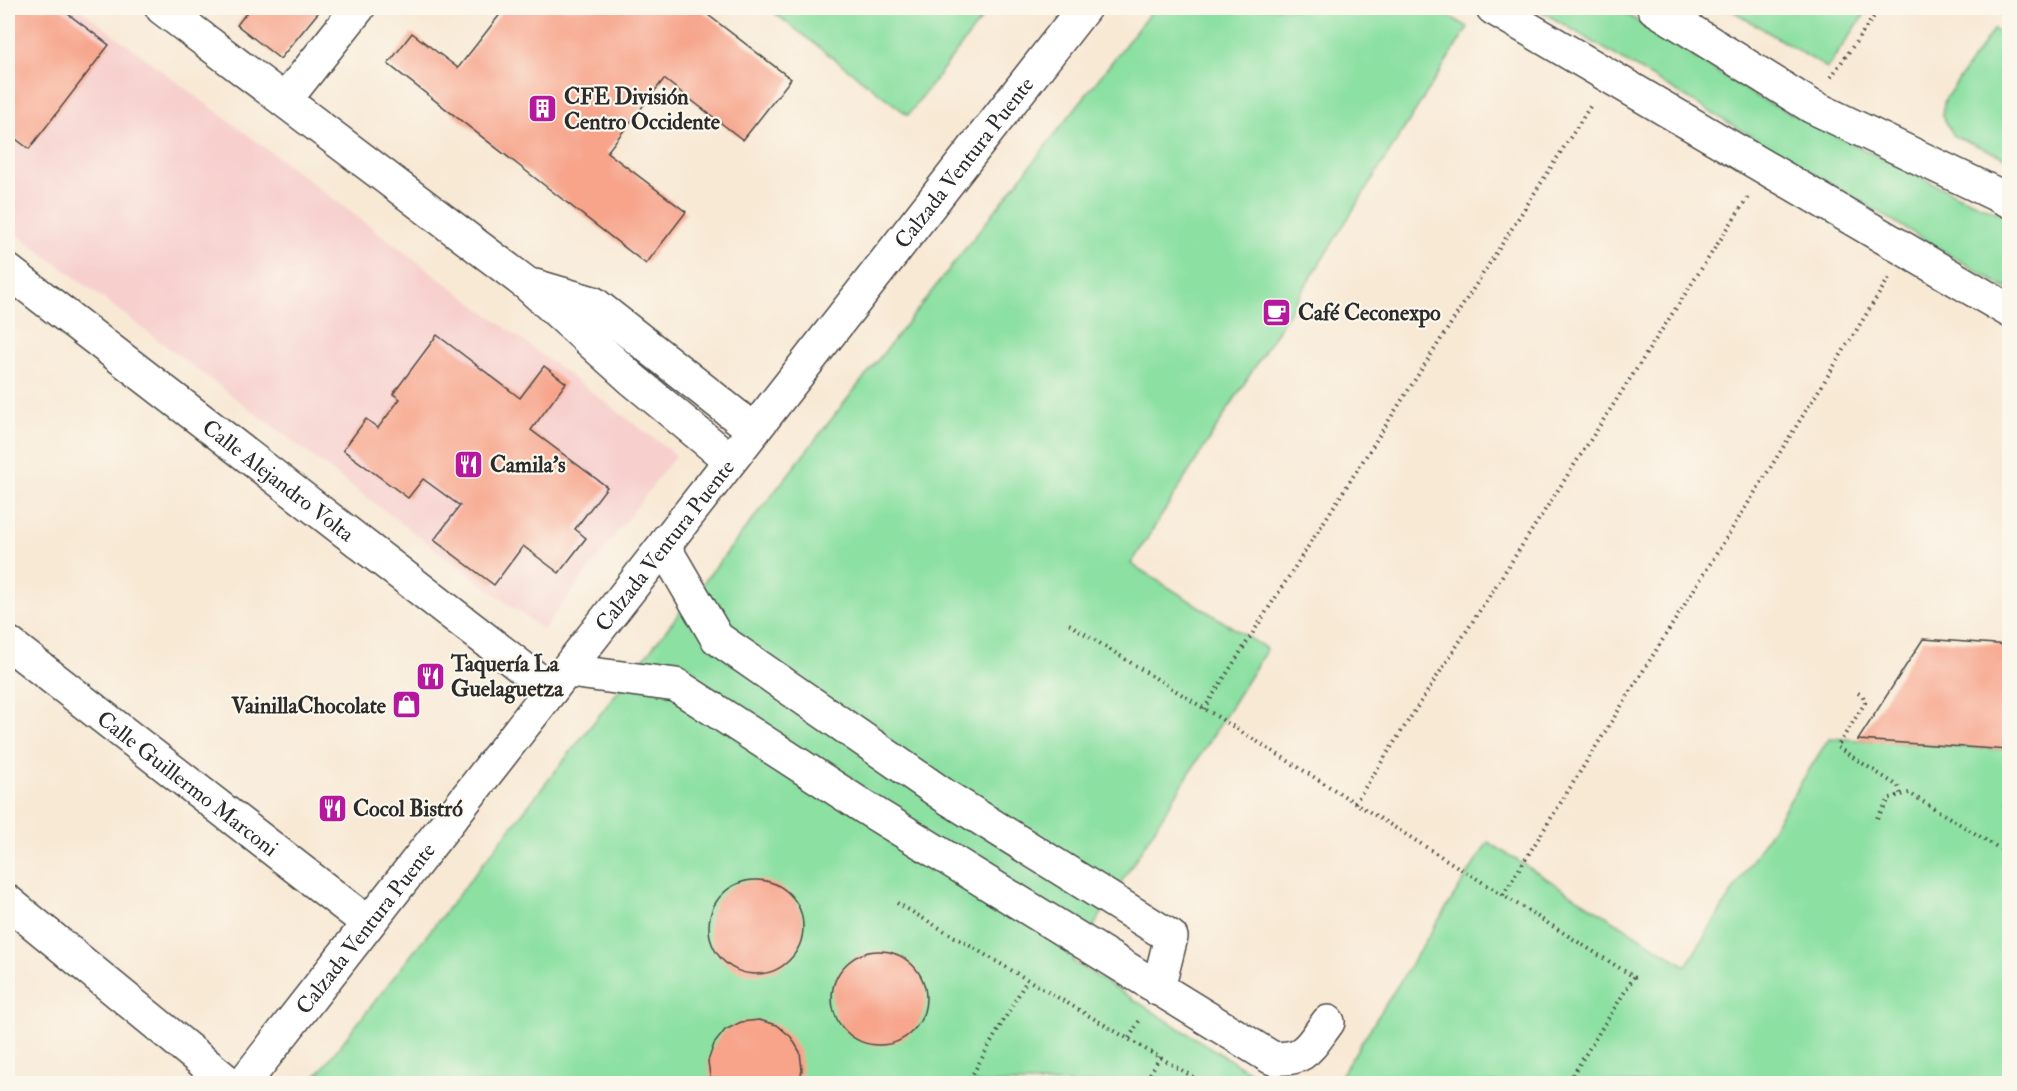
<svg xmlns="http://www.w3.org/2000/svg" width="2017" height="1091" font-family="'IM FELL Double Pica',serif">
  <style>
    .built { fill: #f7d0ce }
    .green { fill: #8be0a2; stroke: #5b8666; stroke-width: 1.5 }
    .building { fill: #f7a48b }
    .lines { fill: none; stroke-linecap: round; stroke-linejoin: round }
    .minor-casing { stroke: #4a4844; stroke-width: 36 }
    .path { stroke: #4a4844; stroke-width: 4; stroke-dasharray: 1.5 4.5; stroke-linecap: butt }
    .minor { stroke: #fff; stroke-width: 33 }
    .labels { text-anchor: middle; stroke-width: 4.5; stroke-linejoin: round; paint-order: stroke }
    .poi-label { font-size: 22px; font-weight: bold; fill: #2b2b2b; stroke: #fbf7ec; text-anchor: start }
    .street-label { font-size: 22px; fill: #2b2b2b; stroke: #fbf7ec }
  </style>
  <rect width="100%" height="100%" fill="#fbf7ec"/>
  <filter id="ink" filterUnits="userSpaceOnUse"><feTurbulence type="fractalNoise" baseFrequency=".0167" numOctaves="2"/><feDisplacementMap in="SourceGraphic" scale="12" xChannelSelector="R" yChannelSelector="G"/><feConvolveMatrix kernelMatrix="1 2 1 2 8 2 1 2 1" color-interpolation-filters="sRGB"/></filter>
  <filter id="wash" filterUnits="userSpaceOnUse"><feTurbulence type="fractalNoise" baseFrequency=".008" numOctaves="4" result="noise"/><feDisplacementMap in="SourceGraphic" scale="24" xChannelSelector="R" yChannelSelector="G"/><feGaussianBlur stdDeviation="1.35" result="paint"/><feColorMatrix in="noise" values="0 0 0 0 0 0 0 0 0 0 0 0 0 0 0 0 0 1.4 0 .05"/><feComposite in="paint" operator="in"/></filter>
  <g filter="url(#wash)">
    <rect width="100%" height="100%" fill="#f8e9d5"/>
    <polygon class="built" points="8,8 78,8 676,455 543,630 8,227"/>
    <g class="green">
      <polygon points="768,8 990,8 908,115"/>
      <polygon points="1154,8 1435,8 1468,27 1131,564 1267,649 1072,961 1267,1083 310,1084"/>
      <polygon points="1536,8 1617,8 1757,97 1959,196 2009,217 2009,290"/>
      <polygon points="1728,8 1869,8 1827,68"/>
      <polygon points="1994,29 2009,40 2009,159 1954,136 1942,115 1945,99"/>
      <polygon points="1829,738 2009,750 2009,1083 1336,1083 1488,842 1686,966"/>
    </g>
    <g id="blocks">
      <g class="building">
        <polygon points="8,8 60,8 109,45 29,149 8,133"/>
        <polygon points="250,8 322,8 280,59 237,25"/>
        <polygon points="505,8 699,8 791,79 743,140 664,79 607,152 686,212 646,264 388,64 412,33 458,68"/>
        <polygon points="437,335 520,398 544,366 566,383 531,430 607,487 575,529 586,538 559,573 523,546 494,585 434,540 460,506 423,479 408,498 343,450 366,419 378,428 400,399 393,394"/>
        <polygon points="1923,639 2010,645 2010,750 1858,740"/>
        <circle cx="756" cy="927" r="47"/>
        <circle cx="879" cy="998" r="47"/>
        <polygon points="759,1020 777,1025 791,1037 800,1052 802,1070 799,1084 711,1084 708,1061 714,1044 725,1030 741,1022"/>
      </g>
    </g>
  </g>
  <g filter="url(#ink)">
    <use href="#blocks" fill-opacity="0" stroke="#4a4844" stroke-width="1.5"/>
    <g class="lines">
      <defs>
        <g id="minor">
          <polyline points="162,8 527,284 632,379 730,460"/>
          <polyline points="1493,8 2010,311"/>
          <polyline points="1654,8 1811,106 2010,201"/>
          <polyline points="285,100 358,8"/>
          <path id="s1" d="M8,271L551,690"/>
          <polyline points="535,286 593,303 754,430"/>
          <polyline points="668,539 664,547 717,638 945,796 1171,937 1158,989"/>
          <path id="s2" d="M8,643L368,923"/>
          <path d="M563,675L569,671L676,685L864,807L1272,1058C1306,1061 1309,1047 1328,1022"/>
          <polyline points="8,902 230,1084"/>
          <path id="s3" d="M243,1084L1084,8"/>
        </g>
      </defs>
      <use href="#minor" class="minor-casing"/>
      <g class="path">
        <polyline points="1831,77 1880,8"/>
        <polyline points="1069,624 1634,977 1567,1084"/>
        <polyline points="1858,693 1863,696 1865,703 1837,747 1898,786 1901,795"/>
        <polyline points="1204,709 1591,105"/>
        <polyline points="1355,803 1748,197"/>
        <polyline points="1877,818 1890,798 1909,793 2010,855"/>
        <polyline points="1503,895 1889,278"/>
        <polyline points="897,903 1205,1084"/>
        <polyline points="1129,1038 1141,1018"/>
        <polyline points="967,1084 1027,980"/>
        <polyline points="1144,1084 1160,1057"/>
      </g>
      <use href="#minor" class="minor"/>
    </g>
  </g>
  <defs>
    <symbol id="building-square" viewBox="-11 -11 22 22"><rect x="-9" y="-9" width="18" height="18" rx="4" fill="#b5179e" stroke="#fbf7ec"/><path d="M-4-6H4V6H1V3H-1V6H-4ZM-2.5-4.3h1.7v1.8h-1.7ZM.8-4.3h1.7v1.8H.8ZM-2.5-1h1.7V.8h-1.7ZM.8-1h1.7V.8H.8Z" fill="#fff"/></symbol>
    <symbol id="cafe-square" viewBox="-11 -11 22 22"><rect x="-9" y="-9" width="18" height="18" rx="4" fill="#b5179e" stroke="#fbf7ec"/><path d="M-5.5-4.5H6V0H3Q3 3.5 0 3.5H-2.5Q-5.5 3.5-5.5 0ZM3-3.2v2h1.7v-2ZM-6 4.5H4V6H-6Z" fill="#fff"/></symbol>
    <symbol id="restaurant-square" viewBox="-11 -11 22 22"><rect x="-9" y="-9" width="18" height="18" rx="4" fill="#b5179e" stroke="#fbf7ec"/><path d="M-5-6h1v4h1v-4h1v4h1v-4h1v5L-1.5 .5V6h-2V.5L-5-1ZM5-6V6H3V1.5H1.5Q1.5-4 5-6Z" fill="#fff"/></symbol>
    <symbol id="shop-square" viewBox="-11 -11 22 22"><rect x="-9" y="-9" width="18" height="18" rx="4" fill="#b5179e" stroke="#fbf7ec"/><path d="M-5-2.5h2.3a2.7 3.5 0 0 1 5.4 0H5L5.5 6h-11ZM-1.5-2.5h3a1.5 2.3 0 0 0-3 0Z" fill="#fff"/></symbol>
  </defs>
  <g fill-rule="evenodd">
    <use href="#building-square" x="526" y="92" width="33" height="33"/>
    <use href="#cafe-square" x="1260" y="296" width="33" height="33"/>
    <use href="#restaurant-square" x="452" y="448" width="33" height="33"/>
    <use href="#restaurant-square" x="414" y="660" width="33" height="33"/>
    <use href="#shop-square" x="390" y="688" width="33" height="33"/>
    <use href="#restaurant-square" x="316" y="792" width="33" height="33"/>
  </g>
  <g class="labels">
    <g class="poi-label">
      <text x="564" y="104">CFE División<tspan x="564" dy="25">Centro Occidente</tspan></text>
      <text x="1298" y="320">Café Ceconexpo</text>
      <text x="490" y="472">Camila's</text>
      <text x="451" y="671">Taquería La<tspan x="451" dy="25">Guelaguetza</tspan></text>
      <text x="386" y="713" text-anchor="end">VainillaChocolate</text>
      <text x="353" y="816">Cocol Bistró</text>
    </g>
    <g class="street-label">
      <text dy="8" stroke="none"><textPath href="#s3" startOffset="1170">Calzada Ventura Puente</textPath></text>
      <text dy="8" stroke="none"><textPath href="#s1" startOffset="342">Calle Alejandro Volta</textPath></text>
      <text dy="8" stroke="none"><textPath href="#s3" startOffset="684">Calzada Ventura Puente</textPath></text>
      <text dy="8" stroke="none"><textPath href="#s2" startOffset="228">Calle Guillermo Marconi</textPath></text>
      <text dy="8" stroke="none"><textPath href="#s3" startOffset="198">Calzada Ventura Puente</textPath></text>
    </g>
  </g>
  <rect width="2017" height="1091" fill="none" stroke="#fbf7ec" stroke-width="30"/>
</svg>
